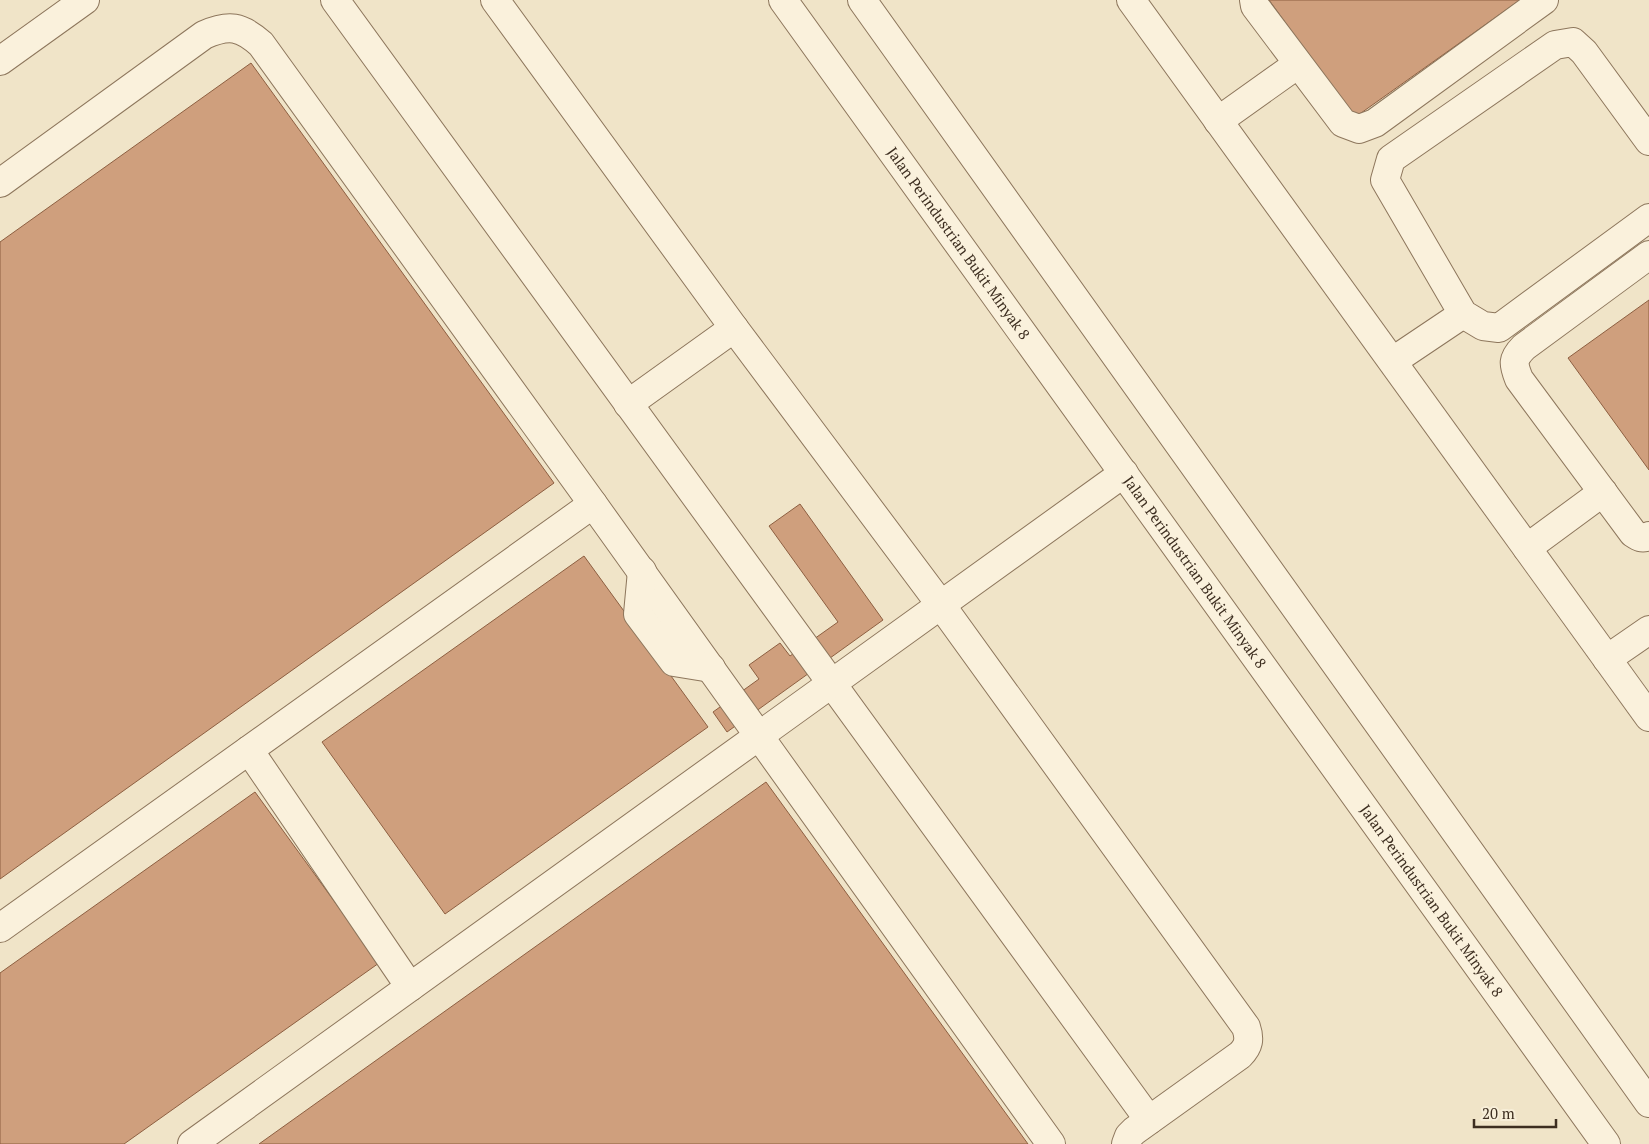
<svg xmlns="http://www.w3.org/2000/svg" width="1649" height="1144" font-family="'PT Serif',serif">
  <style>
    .building { fill: #cf9f7d; stroke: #8d5f41 }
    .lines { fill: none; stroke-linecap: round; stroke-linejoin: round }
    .minor-casing { stroke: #8d765c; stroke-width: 30 }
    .minor { stroke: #faf1dc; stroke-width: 28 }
    .labels { text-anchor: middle; stroke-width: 4; stroke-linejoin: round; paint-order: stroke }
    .street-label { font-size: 15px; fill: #3d2e20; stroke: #f7eed8 }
  </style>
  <rect width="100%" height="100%" fill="#f0e4c8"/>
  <g class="building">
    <polygon points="1269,0 1520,0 1354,118"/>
    <polygon points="251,63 554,483 0,879 0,242"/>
    <polygon points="1649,300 1649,470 1568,358"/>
    <polygon points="800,504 883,620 727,732 713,712 759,679 749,665 780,643 790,656 838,622 769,526"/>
    <polygon points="584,556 708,727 445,914 322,742"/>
    <polygon points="766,782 1028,1144 259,1144"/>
    <polygon points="255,792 379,963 124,1144 0,1144 0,973"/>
  </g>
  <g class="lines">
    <defs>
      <g id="minor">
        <polyline points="335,0 1149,1120"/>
        <path d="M495,0L734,328L941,605L1246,1027C1250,1039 1249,1046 1240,1055L1134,1131L1129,1136L1126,1144"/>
        <path id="s1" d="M783,0L1606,1144"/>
        <polyline points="862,0 1649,1103"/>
        <polyline points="1131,0 1649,717"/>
        <polyline points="1254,0 1255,6 1343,123 1359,129 1375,123 1544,0"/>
        <polyline points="0,61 85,0"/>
        <polyline points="1218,121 1298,64"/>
        <polyline points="1649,141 1584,52 1573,42 1555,45 1391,159 1385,180 1463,314 1483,326 1499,328 1649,218"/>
        <path d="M0,183L204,35C229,24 241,26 261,44L593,504L1051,1144"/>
        <path d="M1649,255L1524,347C1512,359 1513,364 1519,379L1633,533C1639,537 1642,539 1649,536"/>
        <polyline points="1393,361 1463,314"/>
        <polyline points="628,404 734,328"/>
        <polyline points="1527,548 1603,492"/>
        <polyline points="642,571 638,614 674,662 711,668"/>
        <polyline points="1607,659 1649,630"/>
        <polyline points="249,750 410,987"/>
        <polyline points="0,928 593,504"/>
        <polyline points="192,1144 1124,473"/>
      </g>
    </defs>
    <use href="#minor" class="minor-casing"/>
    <use href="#minor" class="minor"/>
  </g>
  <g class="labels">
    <g class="street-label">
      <text dy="5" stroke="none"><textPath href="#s1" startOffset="300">Jalan Perindustrian Bukit Minyak 8</textPath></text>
      <text dy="5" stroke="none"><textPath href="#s1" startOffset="705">Jalan Perindustrian Bukit Minyak 8</textPath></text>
      <text dy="5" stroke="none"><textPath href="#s1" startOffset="1110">Jalan Perindustrian Bukit Minyak 8</textPath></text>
    </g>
  </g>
  <path d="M1474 1119v8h82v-8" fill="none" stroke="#3d2e20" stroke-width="2.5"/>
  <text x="1482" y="1119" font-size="15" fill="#3d2e20" stroke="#f7eed8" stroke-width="4" paint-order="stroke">20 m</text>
</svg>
